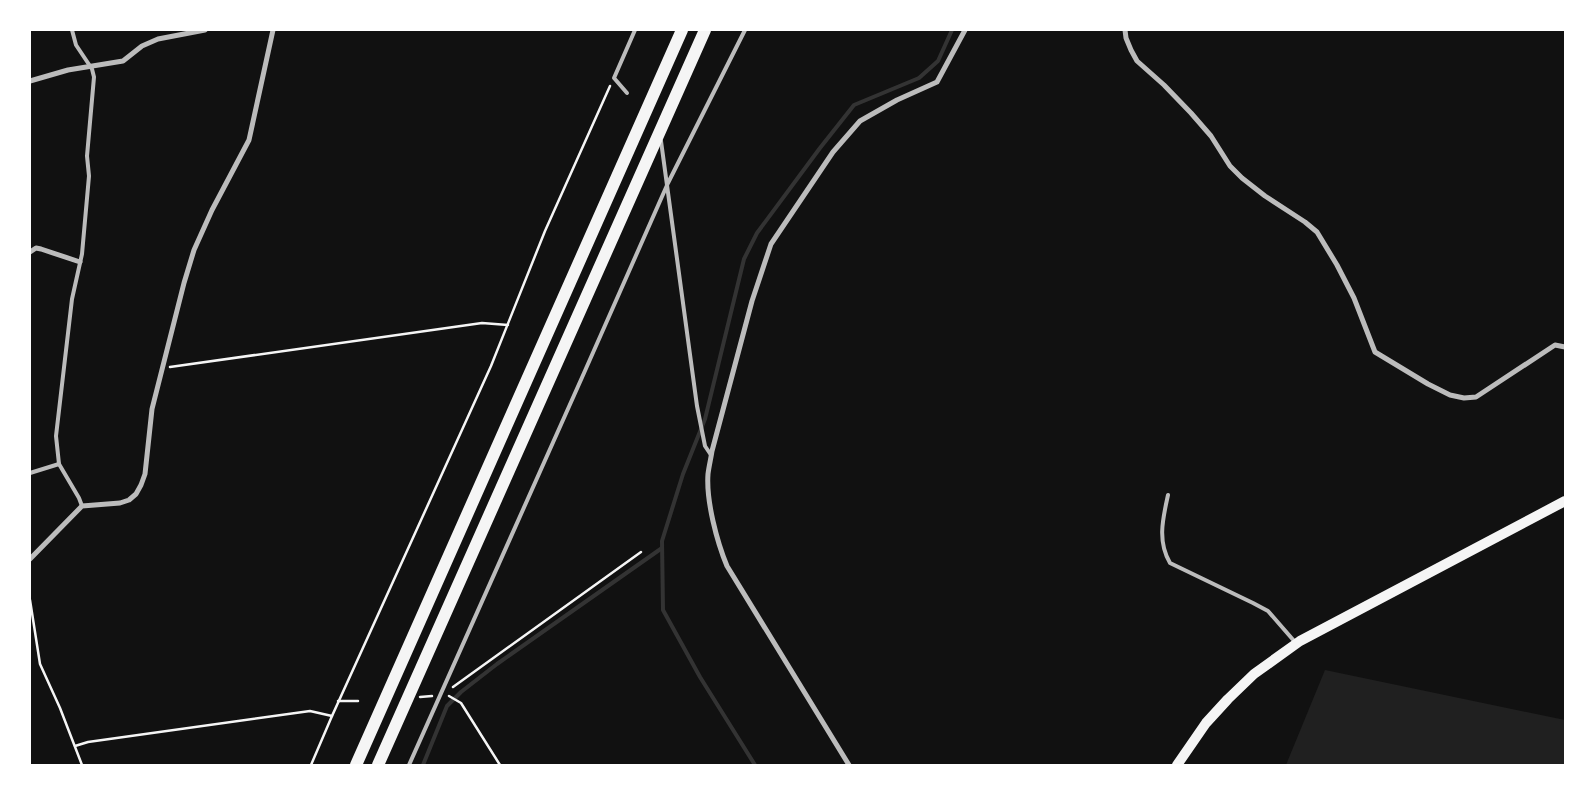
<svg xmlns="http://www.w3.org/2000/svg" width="1595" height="795" font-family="Inter,sans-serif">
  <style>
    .green { fill: #202020 }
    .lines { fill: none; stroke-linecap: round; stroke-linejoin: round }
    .stream { stroke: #333; stroke-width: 4 }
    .path { stroke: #f5f5f5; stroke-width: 2.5 }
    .service { stroke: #bcbcbc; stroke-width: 4 }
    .minor { stroke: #bcbcbc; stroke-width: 5 }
    .secondary { stroke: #f5f5f5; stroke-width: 10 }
    .trunk { stroke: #f5f5f5; stroke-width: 12 }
  </style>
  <rect width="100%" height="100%" fill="#111"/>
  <polygon class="green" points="1325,670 1565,720 1565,765 1286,765"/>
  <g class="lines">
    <g class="stream">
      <polyline points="423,765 447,706 461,692 497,664 662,548"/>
      <polyline points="755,765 700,677 663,610 662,541 683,474 705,419 744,259 757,233 820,148 854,105 919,78 938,61 952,30"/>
    </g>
    <g class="path">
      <polyline points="170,367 482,323 508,325"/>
      <polyline points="30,600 40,664 60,708 82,765"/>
      <polyline points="453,687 641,552"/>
      <polyline points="449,696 461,703 500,765"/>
      <polyline points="420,697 432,696"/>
      <polyline points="338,701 358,701"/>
      <polyline points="75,746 88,742 310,711 332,716"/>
      <polyline points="311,765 332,716 491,366 545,231 610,86"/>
    </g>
    <g class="service">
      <polyline points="72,30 76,45 92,69 94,77 87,156 89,176 82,254 72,299 56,436 59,464 79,498 82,506"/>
      <polyline points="627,93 614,78 635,30"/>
      <polyline points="661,141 697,406 705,446 711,455"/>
      <polyline points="30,473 59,464"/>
      <path d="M1168,495C1163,518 1157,541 1170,563L1253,603L1268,611L1295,642"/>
      <polyline points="409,765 584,373 668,183 745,30"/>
    </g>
    <g class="minor">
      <polyline points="1125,30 1126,38 1131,50 1137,61 1164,85 1191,113 1211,136 1230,166 1242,178 1265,196 1305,222 1317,232 1337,265 1354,298 1375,352 1428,384 1450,395 1464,398 1476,397 1555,345 1565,347"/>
      <polyline points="30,81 68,70 123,61 142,46 158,39 205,30"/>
      <polyline points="30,252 36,248 41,249 80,262"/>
      <polyline points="30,559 82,506 120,503 129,500 136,494 141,485 145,474 152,409 184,283 194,250 212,210 249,140 273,30"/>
      <path d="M849,765L727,566C717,542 706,501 708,474C709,466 711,458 712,451L752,301L771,244L833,152L860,121L897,100L937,82L965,30"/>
    </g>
    <polyline class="secondary" points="1177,765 1206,723 1228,699 1254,674 1300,641 1565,501"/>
    <g class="trunk">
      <polyline points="356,765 682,30"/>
      <polyline points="378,765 705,30"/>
    </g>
  </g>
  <rect width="1595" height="795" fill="none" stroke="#ffffff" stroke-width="62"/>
</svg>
